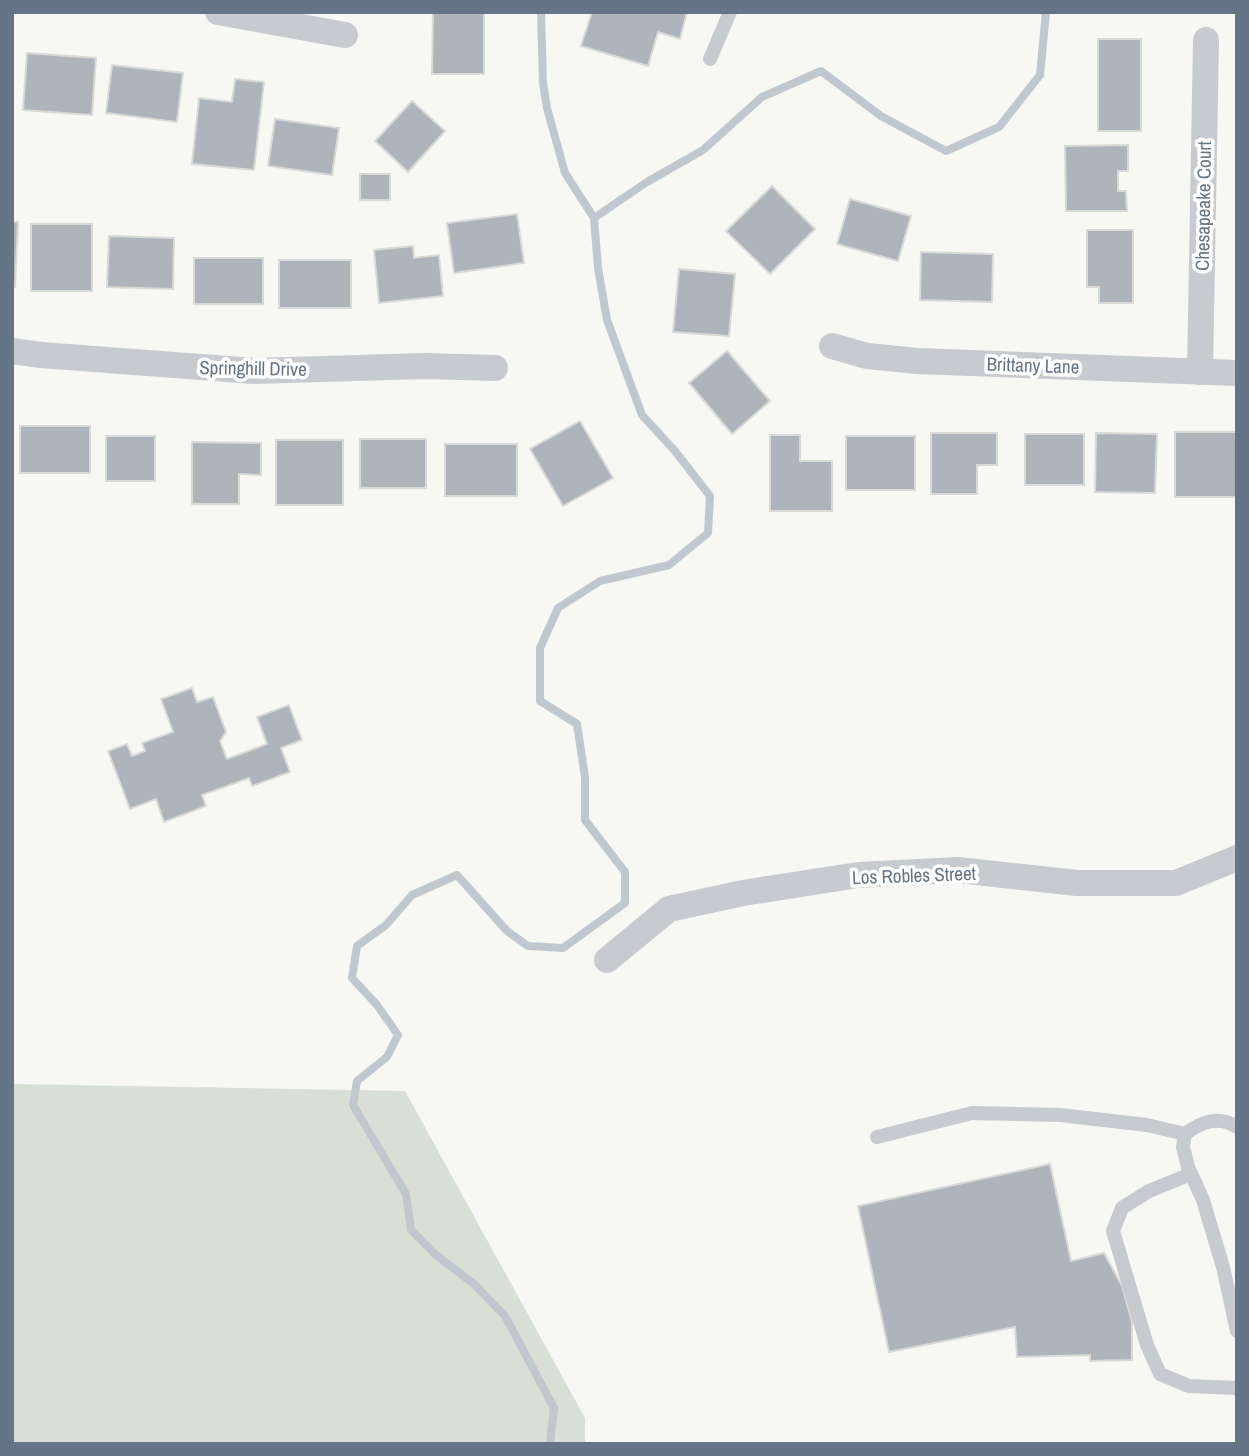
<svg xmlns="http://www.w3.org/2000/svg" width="1249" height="1456" font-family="'Archivo Narrow',sans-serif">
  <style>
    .green { fill: #d8dfd5 }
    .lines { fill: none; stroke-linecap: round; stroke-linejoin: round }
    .stream { stroke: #bfc8ce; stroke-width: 8 }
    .building { fill: #aeb4bb; stroke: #d9d9d7; stroke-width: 2 }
    .lane { stroke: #c7cace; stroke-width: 14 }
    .street { stroke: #c7cace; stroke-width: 26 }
    .labels { text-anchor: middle; stroke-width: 7; stroke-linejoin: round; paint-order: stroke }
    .street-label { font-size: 19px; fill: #657486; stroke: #fff }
  </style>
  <rect width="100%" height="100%" fill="#f7f7f4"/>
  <polygon class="green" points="12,1084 405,1091 585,1418 585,1444 12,1444"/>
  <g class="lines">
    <g class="stream">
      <polyline points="541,12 543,83 547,108 565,173 594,218"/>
      <polyline points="550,1444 554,1408 505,1316 474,1284 436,1255 411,1230 406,1194 353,1105 357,1081 387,1057 398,1035 377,1005 352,978 357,946 386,925 412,895 457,875 507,931 528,946 563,948 625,903 625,872 585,820 585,777 577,724 540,701 540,648 558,608 600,581 669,565 708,533 710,496 675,451 642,415 607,320 598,268 594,218 647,182 703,150 762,97 821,71 881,116 946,151 999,127 1040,75 1046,12"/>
    </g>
  </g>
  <g class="building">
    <polygon points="433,12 484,12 484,74 432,74"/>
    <polygon points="592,12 687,12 680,39 658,32 648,66 581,46"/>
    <rect x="1098" y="39" width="43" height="92"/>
    <polygon points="27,53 96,58 92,115 23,110"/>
    <polygon points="112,65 183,73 177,122 106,113"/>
    <polygon points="235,79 264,82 254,170 192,164 199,98 232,102"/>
    <polygon points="412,101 445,131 408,172 375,141"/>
    <polygon points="275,119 339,128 332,175 268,166"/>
    <polygon points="1128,145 1128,171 1118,171 1118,191 1126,191 1127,211 1066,211 1065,146"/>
    <rect x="360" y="174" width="30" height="26"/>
    <polygon points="772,186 815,229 770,274 726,231"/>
    <polygon points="850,199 911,216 898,261 837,244"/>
    <polygon points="517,214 524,263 454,273 447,223"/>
    <polygon points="12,222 18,222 15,287 12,287"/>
    <rect x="31" y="224" width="61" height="67"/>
    <polygon points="1087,230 1133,230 1133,303 1099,303 1099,287 1087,287"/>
    <polygon points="109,236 174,238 173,289 107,287"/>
    <polygon points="413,246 414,258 439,255 443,296 379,303 374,250"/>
    <polygon points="921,252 993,254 992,302 920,300"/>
    <rect x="194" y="258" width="69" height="46"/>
    <rect x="279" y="260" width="72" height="48"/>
    <polygon points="679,269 735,274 729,336 673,332"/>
    <polygon points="727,351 770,401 732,434 689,383"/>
    <polygon points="580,421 613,478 563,506 530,449"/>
    <rect x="20" y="426" width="70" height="47"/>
    <rect x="1175" y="432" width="62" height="65"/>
    <polygon points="931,433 997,433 997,465 977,465 977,494 931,494"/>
    <polygon points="1096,433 1157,434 1155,493 1095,492"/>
    <rect x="1025" y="434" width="59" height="51"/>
    <polygon points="770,435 800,435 800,461 832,461 832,511 770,511"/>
    <rect x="106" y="436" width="49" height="45"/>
    <rect x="846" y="436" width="69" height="54"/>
    <rect x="360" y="439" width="66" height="49"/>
    <rect x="276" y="440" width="67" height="65"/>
    <polygon points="192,442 261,443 261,475 239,474 239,504 192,504"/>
    <rect x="445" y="444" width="72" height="52"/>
    <polygon points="192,688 197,702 213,697 226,732 220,741 227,759 267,744 257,717 289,705 302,740 281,748 290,772 252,786 249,778 202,795 206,806 164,822 156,799 130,809 108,751 127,744 132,756 145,751 142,743 173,732 161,699"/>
    <polygon points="1050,1164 1071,1261 1104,1253 1122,1286 1132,1322 1132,1360 1090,1361 1090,1355 1017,1357 1015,1327 889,1352 858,1206"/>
  </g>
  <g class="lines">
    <g class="lane">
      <polyline points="710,59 730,12"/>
      <path d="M1237,1127C1218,1115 1201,1122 1185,1134L1183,1147L1188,1167L1203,1200L1223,1267L1237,1331"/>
      <polyline points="877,1137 972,1113 1060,1115 1147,1125 1185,1134"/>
      <polyline points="1191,1174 1149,1191 1122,1208 1113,1231 1147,1345 1160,1374 1189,1386 1237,1388"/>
    </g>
    <g class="street">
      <polyline points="218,12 345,35"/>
      <polyline points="832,346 867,356 917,361 1237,373"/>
      <polyline points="12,351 41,355 254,371 425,366 495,368"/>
      <polyline points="1200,372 1206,40"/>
      <polyline points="607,960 669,909 743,893 858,875 958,870 1077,883 1176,883 1237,858"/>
    </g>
  </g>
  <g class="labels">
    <g class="street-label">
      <text transform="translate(1203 206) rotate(-89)" y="7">Chesapeake Court</text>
      <text transform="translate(1033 365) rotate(2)" y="7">Brittany Lane</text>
      <text transform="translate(253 368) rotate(1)" y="7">Springhill Drive</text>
      <text transform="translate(914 875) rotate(-2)" y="7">Los Robles Street</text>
    </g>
  </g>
  <rect width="1249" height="1456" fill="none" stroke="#657486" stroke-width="28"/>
</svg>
